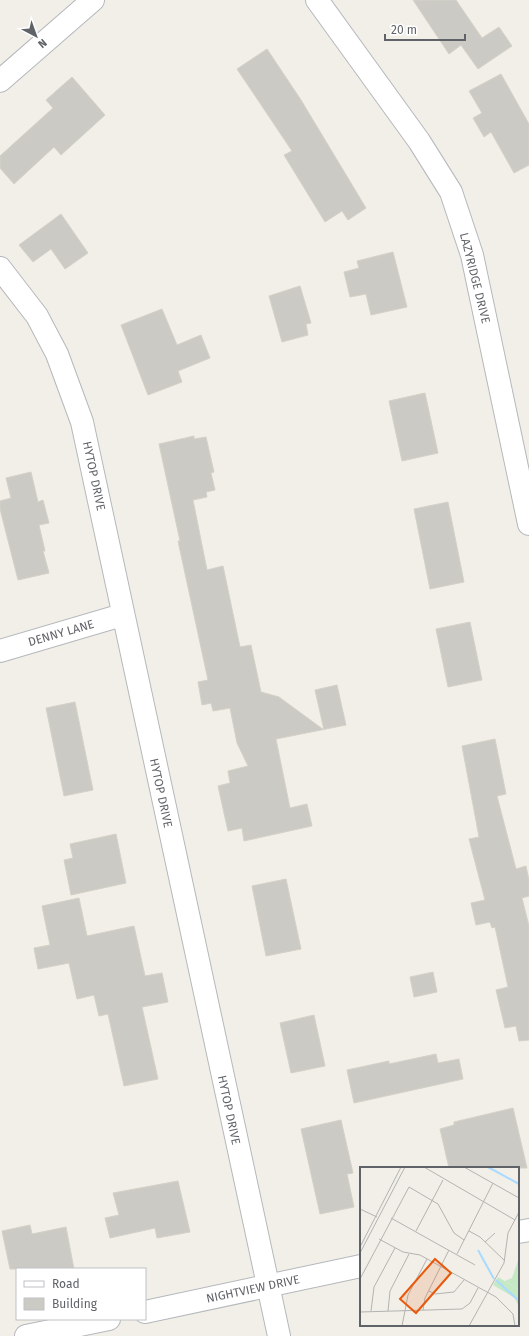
<svg xmlns="http://www.w3.org/2000/svg" width="529" height="1336" font-family="'Fira Sans',sans-serif">
  <style>
    .building { fill: #cccac5; stroke: #d6d1c6 }
    .lines { fill: none; stroke-linecap: round; stroke-linejoin: round }
    .street-casing { stroke: #b5b8bc; stroke-width: 24 }
    .street { stroke: #fff; stroke-width: 22 }
    .labels { text-anchor: middle; stroke-width: 4; stroke-linejoin: round; paint-order: stroke }
    .street-label { font-size: 12px; fill: #5f6368; stroke: #fff }
    .inset-river { fill: none; stroke: #aadaff; stroke-width: 2 }
    .inset-road { fill: none; stroke: #b3b3b1; stroke-width: 1 }
    .view { fill: #e8590c; fill-opacity: 0.15; stroke: #e8590c; stroke-width: 2 }
    .inset-edge { fill: none; stroke: #5f6368; stroke-width: 2 }
  </style>
  <rect width="100%" height="100%" fill="#f1efe8"/>
  <g class="building">
    <polygon points="413,0 456,0 482,38 499,27 512,46 478,69 461,45 449,54"/>
    <polygon points="267,49 301,100 366,208 348,220 342,211 325,222 284,155 292,151 237,69"/>
    <polygon points="501,74 529,124 529,165 514,173 491,132 484,137 473,118 482,113 469,91"/>
    <polygon points="72,77 105,115 61,155 54,147 14,184 0,168 0,156 53,108 46,100"/>
    <polygon points="61,214 88,253 65,269 51,249 33,262 19,245"/>
    <polygon points="393,252 407,307 371,315 366,294 350,297 344,272 359,268 357,261"/>
    <polygon points="300,286 311,323 306,324 308,335 282,342 269,296"/>
    <polygon points="162,309 177,345 201,335 210,358 178,371 182,382 148,395 121,325"/>
    <polygon points="425,393 438,453 402,461 389,401"/>
    <polygon points="194,436 194,439 206,437 214,472 211,473 215,490 206,492 207,497 193,500 207,570 223,566 240,647 251,645 261,692 279,697 324,730 315,690 337,685 346,725 276,739 290,808 307,804 312,826 244,841 242,828 228,831 218,786 230,783 228,771 248,766 237,743 230,708 213,711 211,703 202,705 198,682 208,680 178,541 180,541 159,444"/>
    <polygon points="31,472 38,502 43,500 49,523 39,525 45,551 43,551 49,573 18,580 0,509 0,501 11,498 6,478"/>
    <polygon points="448,502 464,582 430,589 414,509"/>
    <polygon points="470,622 482,680 448,687 436,629"/>
    <polygon points="75,702 93,790 64,796 46,708"/>
    <polygon points="495,739 506,794 497,796 516,869 526,866 529,880 529,896 522,898 529,926 529,1040 519,1041 516,1026 505,1028 496,990 508,987 495,927 492,928 490,922 476,925 471,903 485,900 469,839 479,837 462,746"/>
    <polygon points="116,834 126,883 71,895 64,860 73,858 70,844"/>
    <polygon points="286,879 301,949 266,956 252,886"/>
    <polygon points="79,898 87,936 134,926 145,976 162,973 168,1002 142,1007 158,1079 124,1086 108,1014 99,1016 94,995 77,999 69,963 38,969 34,948 50,945 42,906"/>
    <polygon points="433,972 437,992 414,997 410,977"/>
    <polygon points="314,1015 325,1066 291,1073 280,1023"/>
    <polygon points="436,1054 438,1063 459,1059 463,1079 354,1103 347,1070 389,1061 389,1064"/>
    <polygon points="513,1108 527,1168 449,1168 440,1129 454,1125 454,1122"/>
    <polygon points="341,1120 353,1173 347,1174 354,1207 320,1214 301,1129"/>
    <polygon points="178,1181 190,1232 157,1238 155,1228 110,1238 105,1218 119,1215 113,1193"/>
    <polygon points="30,1225 32,1234 66,1227 74,1269 10,1269 2,1231"/>
  </g>
  <g class="lines">
    <defs>
      <g id="street">
        <polyline points="317,0 419,141 451,192 472,255 529,524"/>
        <polyline points="0,81 93,0"/>
        <polyline points="0,268 37,316 57,354 82,422 279,1336"/>
        <polyline points="0,651 122,615"/>
        <polyline points="518,1232 529,1230"/>
        <polyline points="145,1312 361,1266"/>
        <polyline points="26,1336 109,1319"/>
      </g>
    </defs>
    <use href="#street" class="street-casing"/>
    <use href="#street" class="street"/>
  </g>
  <g class="labels">
    <g class="street-label">
      <text transform="translate(475 278) rotate(76)" y="4">LAZYRIDGE DRIVE</text>
      <text transform="translate(94 476) rotate(78)" y="4">HYTOP DRIVE</text>
      <text transform="translate(61 633) rotate(-16)" y="4">DENNY LANE</text>
      <text transform="translate(161 793) rotate(78)" y="4">HYTOP DRIVE</text>
      <text transform="translate(229 1110) rotate(78)" y="4">HYTOP DRIVE</text>
      <text transform="translate(253 1289) rotate(-12)" y="4">NIGHTVIEW DRIVE</text>
    </g>
  </g>
  <g transform="translate(360 1167)">
    <rect width="159" height="159" fill="#f1efe8"/>
    <path d="M159,91L158,112L159,129L156,121L145,114L152,111Z" fill="#c5e8c5"/>
    <path d="M138,110L156,121L159,129V141L155,131L133,118Z" fill="#c5e8c5"/>
    <path class="inset-river" d="M128,0L159,17M118,83L134,112M136,113L159,134"/>
    <path class="inset-road" d="M64,0L155,53M104,0L159,31M0,42L17,50M31,51L115,98M56,64L83,13M109,64L120,70L145,94M19,72L43,85L60,88L136,130L153,147L155,159M125,75L135,66M0,80L41,0M0,86L45,0M97,87L133,16M0,112L49,20L78,37L94,66L104,73M69,124L75,127L94,125L104,113M63,143L65,131L89,83M11,144L14,120L35,81M28,144L30,124L49,87M0,145L102,142L110,136L118,121M42,159L48,128L67,92M109,159L144,96L148,66L159,45"/>
    <path class="view" d="M75,92L91,106L56,146L40,132Z"/>
    <rect width="159" height="159" class="inset-edge"/>
  </g>
  <rect x="16" y="1268" width="130" height="52" fill="#ffffff" stroke="#bfc1c3"/>
  <rect x="24" y="1281" width="20" height="6" fill="#ffffff" stroke="#bfc1c3"/>
  <text x="52" y="1288" font-size="12" fill="#5f6368">Road</text>
  <rect x="24" y="1298" width="20" height="12" fill="#cccac5" stroke="#bfc1c3"/>
  <text x="52" y="1308" font-size="12" fill="#5f6368">Building</text>
  <g transform="translate(36 36) rotate(139)" stroke="#ffffff" stroke-width="3" paint-order="stroke">
  <path d="M0-3L7 15L0 10L-7 15Z" fill="#5f6368"/>
  <text y="-6" font-size="11" font-weight="bold" text-anchor="middle" fill="#5f6368">N</text>
  </g>
  <path d="M385 34v6h80v-6" fill="none" stroke="#5f6368" stroke-width="2"/>
  <text x="391" y="34" font-size="12" fill="#5f6368" stroke="#ffffff" stroke-width="3" paint-order="stroke">20 m</text>
</svg>
